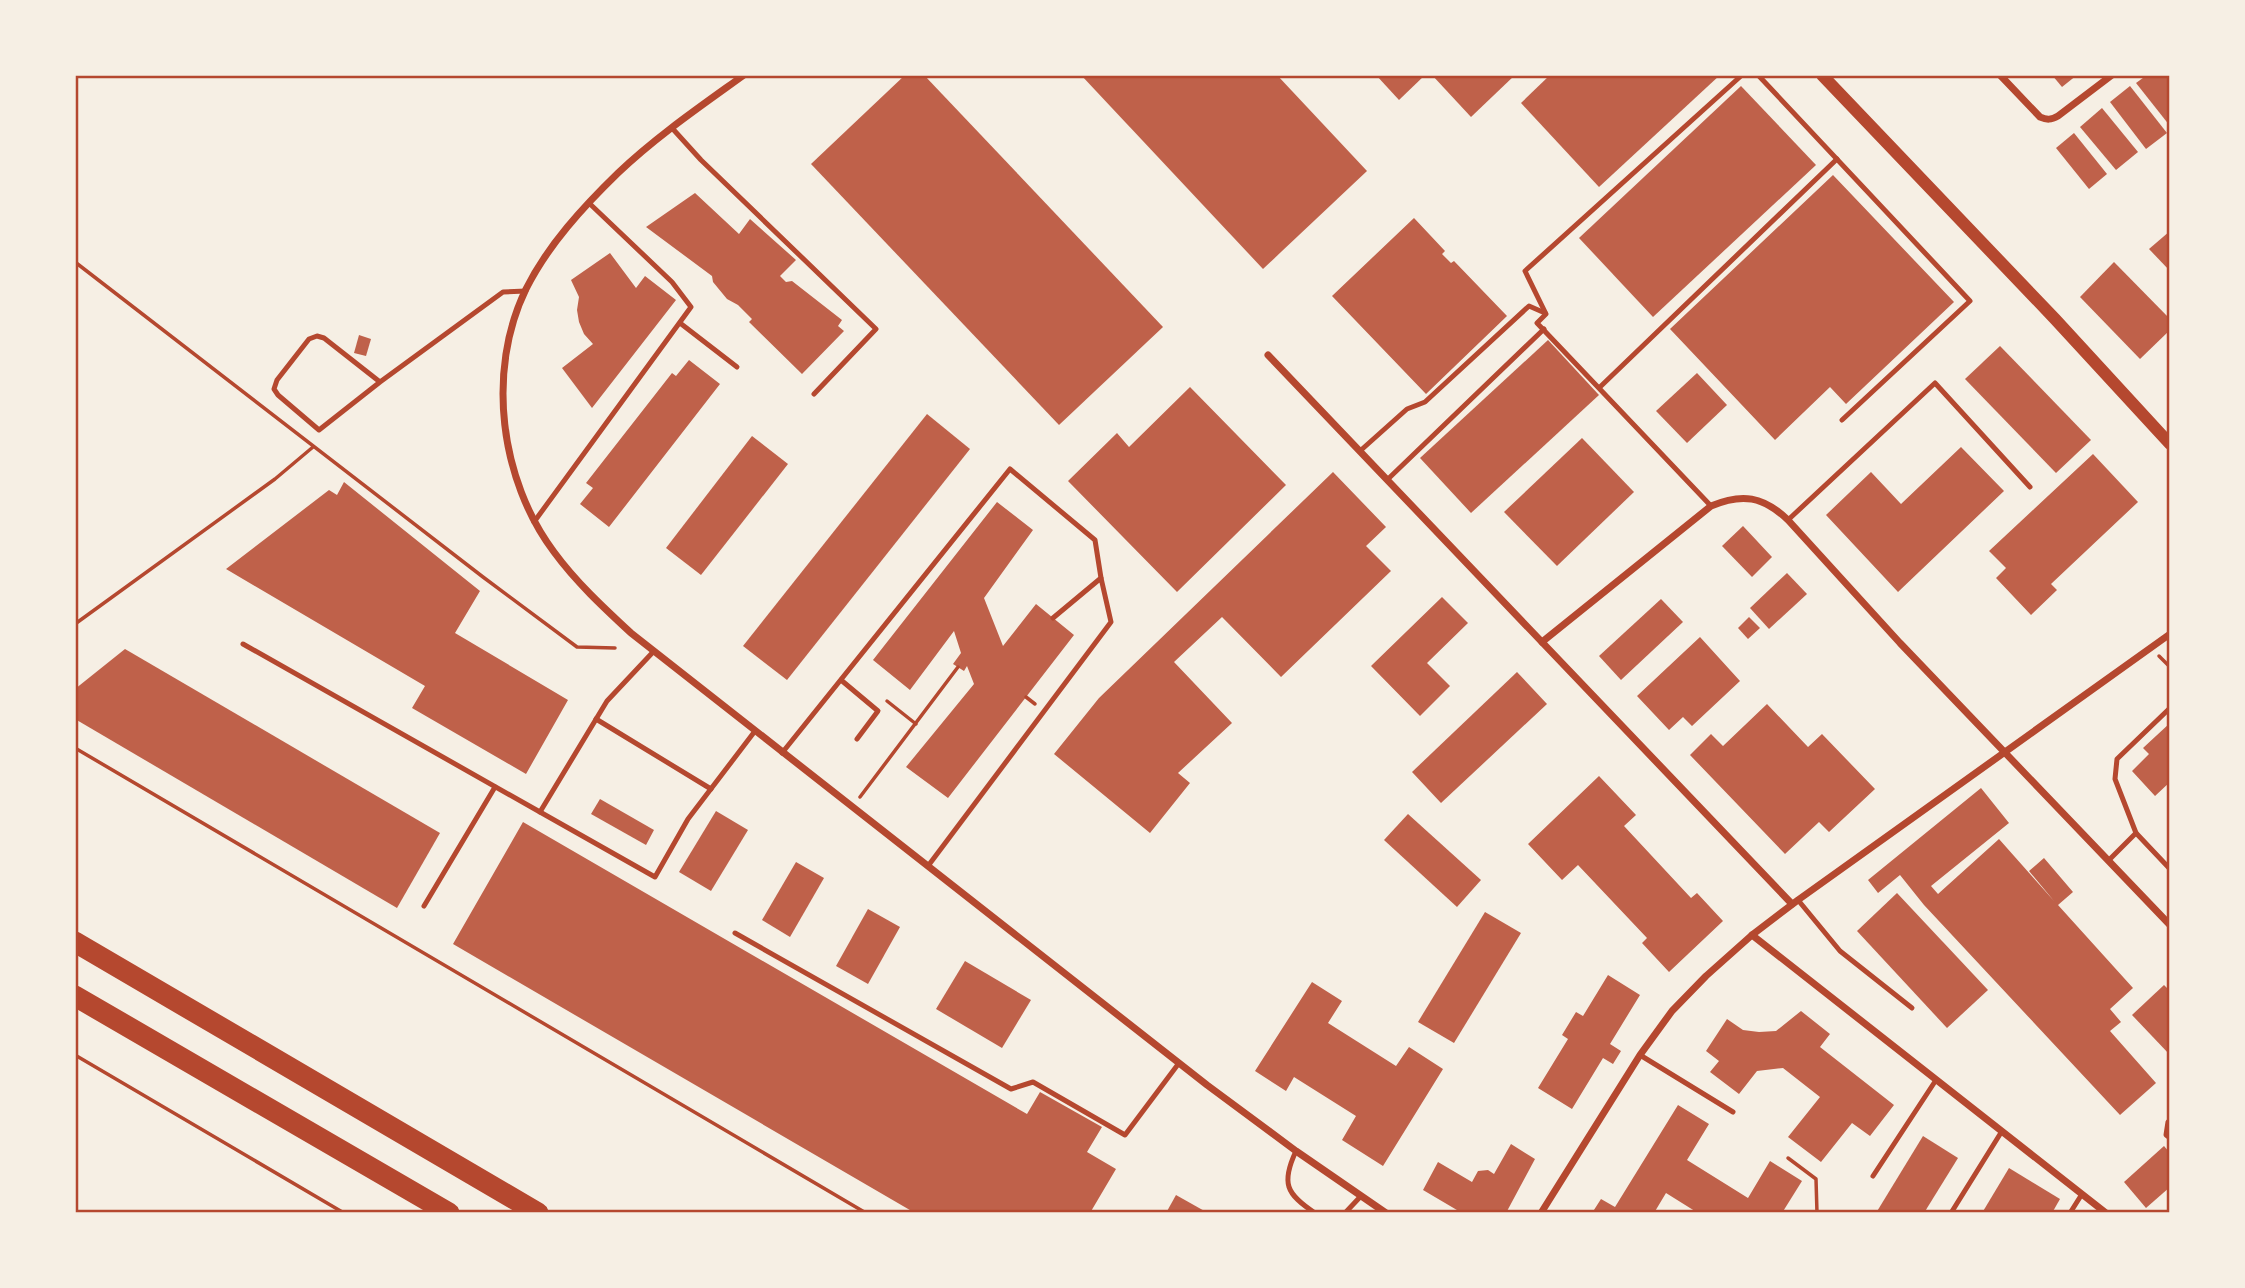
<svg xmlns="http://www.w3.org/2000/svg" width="2245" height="1288" font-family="'Archivo Narrow',sans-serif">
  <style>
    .building { fill: #bf614a }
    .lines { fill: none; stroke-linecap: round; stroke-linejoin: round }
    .path { stroke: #b5482f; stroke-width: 3.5 }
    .service { stroke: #b5482f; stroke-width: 5 }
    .minor { stroke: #b5482f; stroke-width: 7 }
    .tertiary { stroke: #b5482f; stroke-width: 12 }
    .motorway { stroke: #b5482f; stroke-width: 21 }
    .neatline { fill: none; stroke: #b5482f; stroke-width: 2.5 }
  </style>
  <rect width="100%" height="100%" fill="#f6efe4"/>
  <g class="building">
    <polygon points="905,75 924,75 1163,327 1059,425 811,164"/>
    <polygon points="1081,75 1277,75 1367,171 1263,269"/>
    <polygon points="1376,75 1425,75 1399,100"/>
    <polygon points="1432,75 1515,75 1471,117"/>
    <polygon points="1550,75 1720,75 1599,187 1521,103"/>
    <polygon points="2052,75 2077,75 2062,87"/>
    <polygon points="2147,75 2165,75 2170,82 2170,126 2136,83"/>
    <polygon points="1741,86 1816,165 1653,317 1579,238"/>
    <polygon points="2130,86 2167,133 2146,149 2110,102"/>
    <polygon points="2102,108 2138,152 2116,170 2080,127"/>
    <polygon points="2074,133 2107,174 2089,189 2056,148"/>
    <polygon points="1833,175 1954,302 1846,404 1830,387 1775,440 1670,329"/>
    <polygon points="695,193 739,234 750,219 796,260 780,276 786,282 792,281 842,320 838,326 844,331 802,374 749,322 752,319 738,305 727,299 713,282 712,276 646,227"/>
    <polygon points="1414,218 1445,251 1442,254 1451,263 1454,261 1507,316 1426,394 1332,296"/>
    <polygon points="2170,231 2170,271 2149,249"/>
    <polygon points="610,253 636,288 645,276 676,300 592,408 562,368 593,344 584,334 579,322 577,310 579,297 571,280"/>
    <polygon points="2114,262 2170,319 2170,330 2140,359 2080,297"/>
    <polygon points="359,335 371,339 366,356 354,353"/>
    <polygon points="1548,340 1599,395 1471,513 1420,458"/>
    <polygon points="2000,346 2091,440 2056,473 1965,379"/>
    <polygon points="689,360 720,384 609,527 580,504 593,488 586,483 672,373 676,376"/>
    <polygon points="1697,373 1727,405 1687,443 1656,411"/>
    <polygon points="1190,387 1286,485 1177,592 1068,481 1117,433 1129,447"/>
    <polygon points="927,414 970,449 787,680 743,646"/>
    <polygon points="752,436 788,464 701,575 666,548"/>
    <polygon points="1582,438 1634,492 1557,566 1504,512"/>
    <polygon points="1961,447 2004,491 1898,592 1826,515 1871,472 1901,504"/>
    <polygon points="2093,454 2138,502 2051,584 2057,590 2031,615 1996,578 2006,568 1989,551"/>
    <polygon points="1333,472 1386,527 1366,546 1391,571 1281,677 1222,617 1174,662 1232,723 1178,773 1190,783 1150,833 1054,754 1099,698"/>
    <polygon points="344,482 480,591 455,633 568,700 526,774 412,708 425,686 226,569 329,490 337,495"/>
    <polygon points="997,502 1033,530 984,598 1003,646 1036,604 1074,635 948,798 906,767 974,684 967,666 964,671 953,664 961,653 954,631 910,690 873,660"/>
    <polygon points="1743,526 1772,557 1752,577 1722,546"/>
    <polygon points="1787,573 1807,594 1769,629 1750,608"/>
    <polygon points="1442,597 1468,623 1427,663 1450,686 1420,716 1371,666"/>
    <polygon points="1661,599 1683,622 1621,680 1599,656"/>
    <polygon points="1749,617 1760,628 1748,639 1738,628"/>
    <polygon points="1700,637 1740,681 1692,726 1683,717 1669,730 1637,696"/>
    <polygon points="125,649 440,833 397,908 75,719 75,689"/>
    <polygon points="1517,672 1547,704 1441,803 1412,772"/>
    <polygon points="1767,704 1808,747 1822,734 1875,789 1829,832 1819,822 1785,854 1690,755 1711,734 1723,746"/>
    <polygon points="2170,723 2170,782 2155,796 2132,771 2149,754 2143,748"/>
    <polygon points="1599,776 1636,815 1624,826 1691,898 1697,893 1723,921 1669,972 1642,943 1647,938 1578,865 1562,880 1528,844"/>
    <polygon points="1981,788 2009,823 1931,886 1938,894 1999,839 2054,901 2029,871 2044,858 2073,892 2058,905 2133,988 2110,1009 2121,1022 2110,1031 2156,1083 2120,1115 1924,905 1900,875 1878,893 1868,880"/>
    <polygon points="600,799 654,830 646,845 591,814"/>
    <polygon points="716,811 748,830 711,891 679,872"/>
    <polygon points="1408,814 1481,880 1457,907 1384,840"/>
    <polygon points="523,822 1027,1114 1040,1092 1102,1127 1087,1152 1116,1169 1090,1213 915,1213 453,944"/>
    <polygon points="796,862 824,878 790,937 762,920"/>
    <polygon points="1897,893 1988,990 1947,1028 1857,931"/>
    <polygon points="868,909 900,927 868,984 836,966"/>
    <polygon points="1485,912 1521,933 1454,1043 1418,1022"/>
    <polygon points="965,961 1031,1000 1002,1048 936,1009"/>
    <polygon points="1608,975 1640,995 1610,1044 1621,1051 1613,1064 1603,1058 1572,1109 1538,1088 1568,1039 1562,1035 1576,1012 1583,1016"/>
    <polygon points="1312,982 1342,1001 1328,1023 1396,1066 1409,1047 1443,1069 1383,1166 1342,1140 1356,1116 1294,1077 1286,1091 1255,1071"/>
    <polygon points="2164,985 2170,991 2170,1055 2132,1015"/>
    <polygon points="1801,1011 1830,1034 1820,1047 1894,1105 1870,1136 1852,1123 1821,1162 1788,1137 1820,1097 1783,1068 1757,1071 1739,1094 1710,1072 1719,1061 1706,1051 1727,1019 1743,1030 1759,1032 1776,1031"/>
    <polygon points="1678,1105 1709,1124 1687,1160 1748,1198 1770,1161 1802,1181 1782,1213 1698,1213 1666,1193 1654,1213 1592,1213 1601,1199 1615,1207"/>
    <polygon points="1923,1136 1958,1158 1924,1213 1876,1213"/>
    <polygon points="1511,1144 1535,1159 1506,1213 1462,1213 1423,1190 1438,1162 1472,1182 1478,1171 1488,1170 1494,1174"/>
    <polygon points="2164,1146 2170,1153 2170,1187 2146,1208 2124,1182"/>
    <polygon points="2009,1168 2060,1199 2052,1213 1982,1213"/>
    <polygon points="1176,1195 1208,1213 1166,1213"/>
  </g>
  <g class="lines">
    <g class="path">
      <polyline points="75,262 483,577 577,647 615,648"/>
      <polyline points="75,624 275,479 313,447"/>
      <polyline points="2159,656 2170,667"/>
      <polyline points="1026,697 1035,704"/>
      <polyline points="887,701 916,724"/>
      <polyline points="75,748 866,1213"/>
      <polyline points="860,797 958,667"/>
      <polyline points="75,1055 344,1213"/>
      <polyline points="1788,1158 1816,1179 1817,1213"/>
    </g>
    <g class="service">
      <polyline points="1758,75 1970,301 1842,420"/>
      <polyline points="672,128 701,160 876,329 814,394"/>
      <polyline points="680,323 737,367"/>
      <polyline points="380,382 324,338 317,336 309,339 277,380 274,389 278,395 319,430 380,382 503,292 526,291"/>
      <polyline points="1600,387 1837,159"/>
      <polyline points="1360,451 1407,409 1425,402 1529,306 1545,313"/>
      <polyline points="1387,480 1544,329"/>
      <polyline points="1711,506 1537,323 1546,314 1525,271 1742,75"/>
      <polyline points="1788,520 1935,383 2030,487"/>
      <polyline points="534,522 691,307 672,282 589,203"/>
      <polyline points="243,644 540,812 607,701 654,651"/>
      <polyline points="841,680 878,711 857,739"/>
      <polyline points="596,719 711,789"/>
      <polyline points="782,753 1010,469 1095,540 1101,578"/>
      <polyline points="540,812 655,877 688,819 755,731"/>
      <polyline points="2136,833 2170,869"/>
      <polyline points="2109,860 2136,833 2115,779 2117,759 2170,708"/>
      <polyline points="928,866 1111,622 1101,578 1053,618"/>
      <polyline points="1798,900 1840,951 1912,1008"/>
      <polyline points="424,906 495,787"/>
      <polyline points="735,933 1011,1089 1033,1082 1125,1135 1179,1063"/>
      <polyline points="1640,1055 1733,1112"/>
      <polyline points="2170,1120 2168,1122 2166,1135 2170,1138"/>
      <path d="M1296,1151C1281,1183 1286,1194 1315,1213"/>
      <polyline points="1873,1176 1936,1080"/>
      <polyline points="1345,1213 1361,1196"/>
      <polyline points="1951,1213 2002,1131"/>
      <polyline points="2070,1213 2082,1194"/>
    </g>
    <g class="minor">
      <path d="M744,75C701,106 657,136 618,173C583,207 548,245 526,289C486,371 500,480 554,552C576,582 603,607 631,633L1207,1085L1296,1151L1386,1213"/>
      <path d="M2000,75L2040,117C2047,120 2051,120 2058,116L2112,75"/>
      <polyline points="1268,355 1792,904"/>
      <path d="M1542,642L1711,506C1742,493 1763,496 1788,520L1900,643L2170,925"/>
      <polyline points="1752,935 2106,1213"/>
      <polyline points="1541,1213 1640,1055 1672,1011 1706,976 1752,935 1798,900 2170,634"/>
    </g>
    <polyline class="tertiary" points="1822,75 2055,319 2170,444"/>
    <g class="motorway">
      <polyline points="75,942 538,1213"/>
      <polyline points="75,996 449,1213"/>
    </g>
  </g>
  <rect width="2245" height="1288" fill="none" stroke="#f6efe4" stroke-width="154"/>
  <rect x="77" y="77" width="2091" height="1134" class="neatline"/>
</svg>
